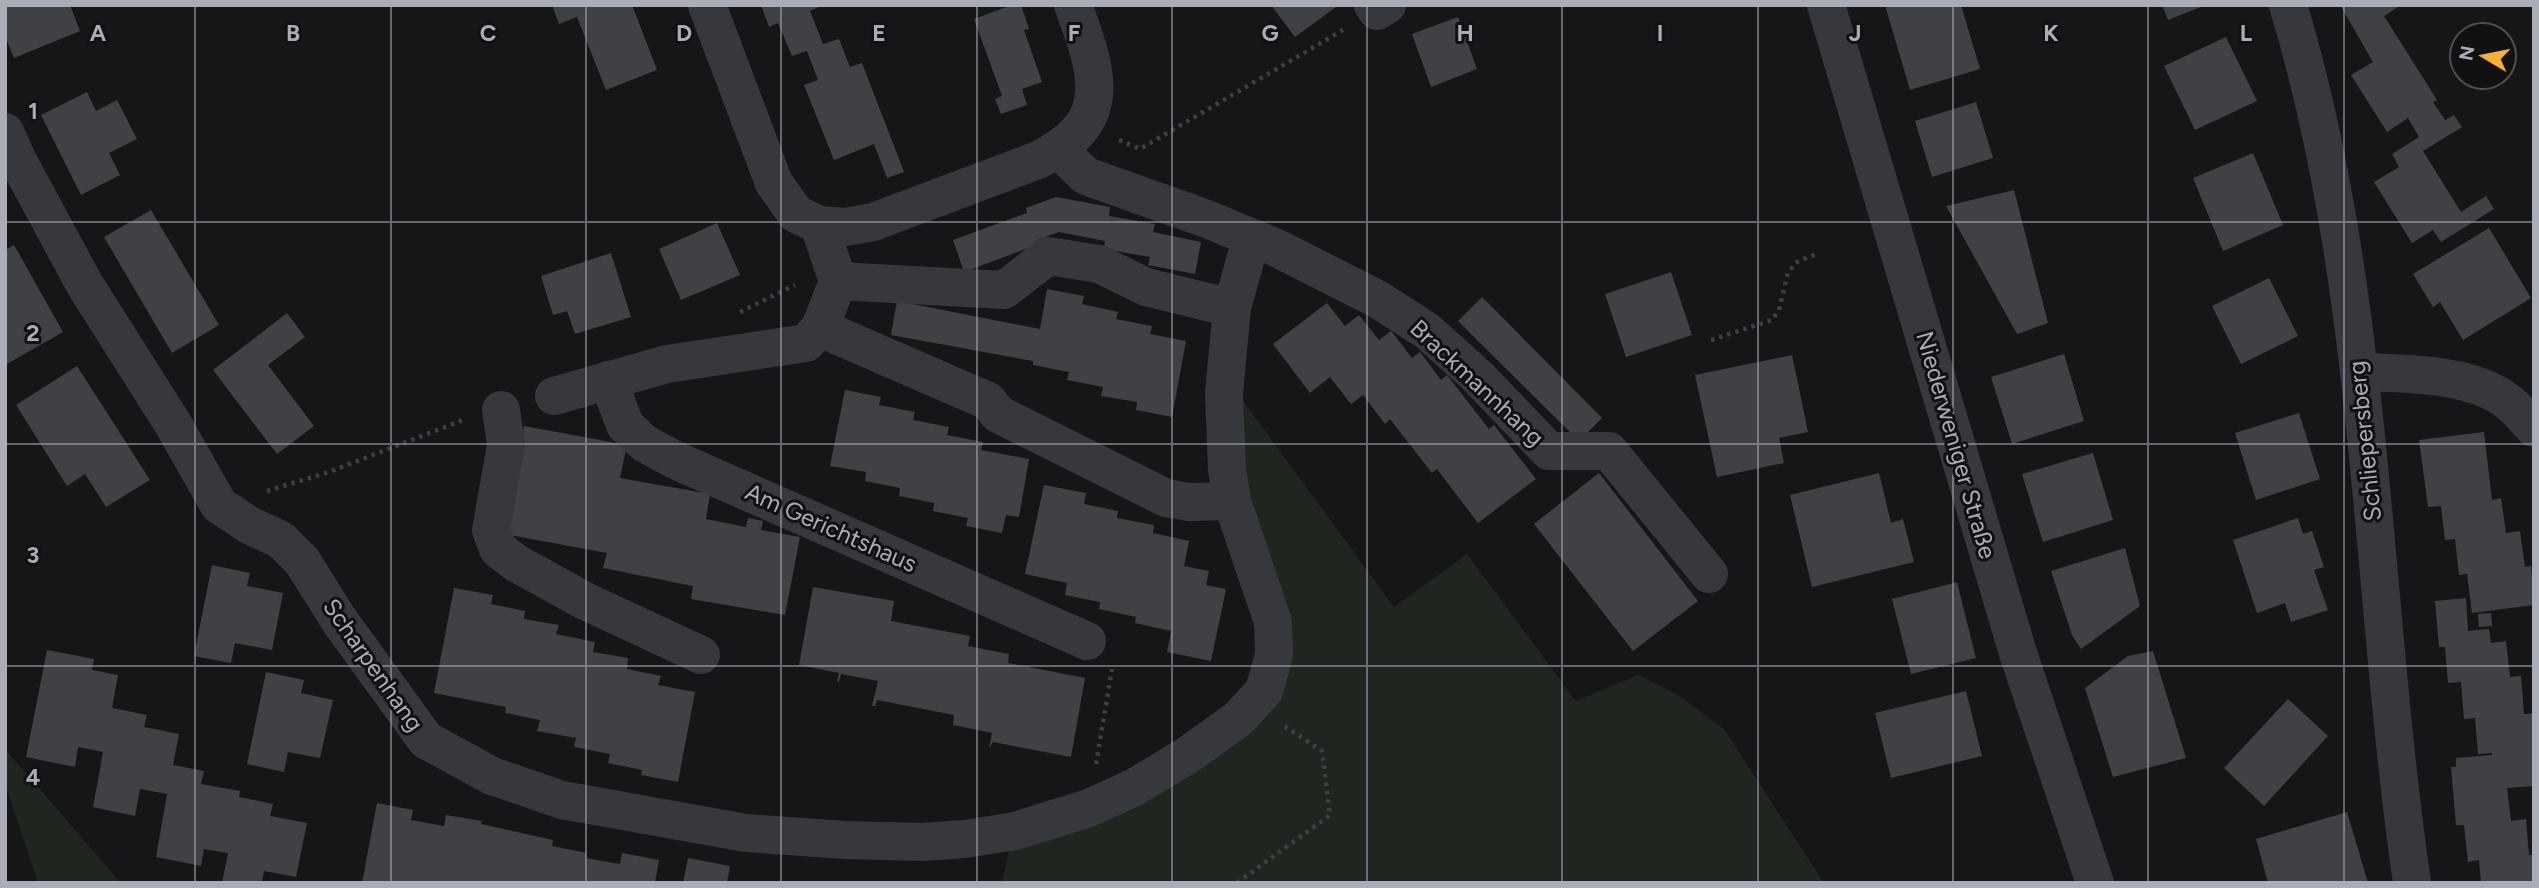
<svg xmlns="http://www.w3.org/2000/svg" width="2539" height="888" font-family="Figtree,sans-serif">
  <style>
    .green { fill: #1e261f }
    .building { fill: #404145 }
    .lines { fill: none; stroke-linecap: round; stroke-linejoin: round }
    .path { stroke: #3d3f44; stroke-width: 4.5; stroke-dasharray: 3.5 5; stroke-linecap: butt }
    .minor { stroke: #37383d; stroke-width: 38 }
    .grid { fill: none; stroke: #a8adb8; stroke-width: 2; stroke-opacity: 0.55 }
    .labels { text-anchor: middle; stroke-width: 6; stroke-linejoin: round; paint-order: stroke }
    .street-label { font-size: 24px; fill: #a8adb8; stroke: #111113 }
    .grid-label { font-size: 23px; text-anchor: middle; font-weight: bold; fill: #a8adb8; stroke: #111113; stroke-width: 6; stroke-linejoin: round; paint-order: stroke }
  </style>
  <rect width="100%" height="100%" fill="#161618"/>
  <g class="green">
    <polygon points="1238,394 1394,607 1467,554 1576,701 1638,675 1678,695 1724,729 1824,883 1002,883 1010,845 1273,698 1245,503"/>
    <polygon points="5,749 121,883 38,883 5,784"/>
  </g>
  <g class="building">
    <polygon points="5,5 70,5 80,31 14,58 5,36"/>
    <polygon points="552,5 632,5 657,70 606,90 577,17 559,24"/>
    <polygon points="761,5 824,5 810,11 823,44 839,39 850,67 862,63 904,172 887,178 874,144 834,160 804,85 818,80 807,51 792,56 778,23 769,27"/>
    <polygon points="1012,5 1021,5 1029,29 1024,30 1042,82 1022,89 1027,105 1001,114 995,99 1002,96 974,19"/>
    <polygon points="1271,5 1334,5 1336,7 1295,37"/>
    <polygon points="1885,5 1961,5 1980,69 1910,90"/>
    <polygon points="2162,5 2206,5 2168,20"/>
    <polygon points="2340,5 2401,5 2384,16 2437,100 2433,102 2445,120 2454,115 2462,127 2423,151 2461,212 2486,196 2494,209 2441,242 2433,230 2412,243 2374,182 2399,167 2392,154 2419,137 2408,118 2387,132 2351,75 2373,62"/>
    <polygon points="1458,17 1477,69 1431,87 1412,34"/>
    <polygon points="2226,37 2257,101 2195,130 2164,66"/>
    <polygon points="87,92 96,111 117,100 137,139 109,153 120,175 81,195 41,115"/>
    <polygon points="1976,102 1993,158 1932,177 1915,121"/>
    <polygon points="2253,153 2283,225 2223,251 2193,178"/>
    <polygon points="2014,190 2048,323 2017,334 1946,206"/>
    <polygon points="1056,197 1110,207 1109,216 1155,224 1153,232 1201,242 1195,274 1148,265 1150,257 1104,249 1105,241 1059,232 1037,240 1039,244 964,272 953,240 1027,213 1026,208"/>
    <polygon points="151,210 219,325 172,353 104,237"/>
    <polygon points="717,223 740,275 681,300 659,249"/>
    <polygon points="2489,228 2531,298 2463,340 2440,302 2433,307 2413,274"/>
    <polygon points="14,245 63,332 5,365 5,250"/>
    <polygon points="611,253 631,317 575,334 567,311 553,315 541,276"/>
    <polygon points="1671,272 1692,335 1626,357 1605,294"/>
    <polygon points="2269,278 2298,336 2241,364 2212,306"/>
    <polygon points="1047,289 1084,296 1082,304 1118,312 1116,319 1152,326 1150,334 1186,341 1172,417 1136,410 1137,402 1101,396 1103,387 1067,380 1069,372 1033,365 1033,361 891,335 897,301 1040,329"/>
    <polygon points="1482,297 1602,418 1579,441 1458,321"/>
    <polygon points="1327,303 1345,326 1359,315 1379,340 1391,331 1412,358 1420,352 1441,380 1447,375 1489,429 1494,425 1536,479 1478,523 1437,469 1432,473 1390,419 1385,424 1363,395 1351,404 1330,377 1310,393 1273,344"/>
    <polygon points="287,313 305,337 268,365 314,426 277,454 213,370"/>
    <polygon points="2064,354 2084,421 2012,444 1991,377"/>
    <polygon points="1792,355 1808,432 1779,438 1784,463 1717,477 1695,375"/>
    <polygon points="77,366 150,480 106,507 85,474 67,486 16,405"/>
    <polygon points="845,390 881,397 879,405 915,412 913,420 949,427 947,435 983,442 981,450 1029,459 1019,517 1006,515 1002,533 966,526 968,518 933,511 934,503 899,496 900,488 865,481 866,472 830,466"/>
    <polygon points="2299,413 2320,479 2256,500 2235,433"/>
    <polygon points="524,426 627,445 620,478 710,494 706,519 746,527 748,518 763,521 761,530 800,537 785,615 691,599 693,586 603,568 607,553 504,534"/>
    <polygon points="2484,432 2492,500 2501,498 2506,533 2520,531 2525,567 2531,566 2534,605 2472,613 2467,574 2459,575 2455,539 2445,540 2441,506 2428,507 2419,440"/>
    <polygon points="2093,453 2113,520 2043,542 2022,474"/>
    <polygon points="1599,473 1698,601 1633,651 1534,524"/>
    <polygon points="1879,473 1891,523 1903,519 1914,562 1812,587 1790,495"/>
    <polygon points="1044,485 1086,493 1084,504 1118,511 1117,518 1154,525 1153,533 1189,541 1184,566 1209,571 1206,585 1226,589 1211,661 1167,652 1171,631 1135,623 1136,617 1099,609 1100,602 1065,595 1067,583 1025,574"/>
    <polygon points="2298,518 2303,534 2312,531 2324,567 2314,570 2328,610 2291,622 2285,603 2257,613 2233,540"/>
    <polygon points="2125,548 2140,606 2081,649 2072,635 2051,571"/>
    <polygon points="212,565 250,573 247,586 283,593 272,650 235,643 231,663 194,656"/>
    <polygon points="1957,582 1976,658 1911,674 1892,599"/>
    <polygon points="813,587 894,601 891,621 970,636 968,646 1009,654 1008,663 1085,678 1071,757 993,742 989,748 992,733 953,725 954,715 877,700 875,706 872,706 878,681 841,674 839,682 837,681 839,673 799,665"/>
    <polygon points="454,588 493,595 491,604 525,611 524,619 559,625 556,634 595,642 593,652 628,658 627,669 661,676 658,685 695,692 678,782 641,775 642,770 608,763 610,754 574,747 576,738 537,731 540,720 505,713 506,707 434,693"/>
    <polygon points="2466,598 2468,631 2489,629 2491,643 2506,641 2510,677 2521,676 2524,714 2534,713 2534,786 2507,788 2511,821 2526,819 2529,855 2534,855 2534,883 2481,883 2479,860 2468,862 2464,825 2456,825 2451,767 2456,767 2456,758 2492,755 2492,753 2478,754 2475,718 2464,719 2461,682 2448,683 2445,647 2439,647 2435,601"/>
    <polygon points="2491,613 2492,626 2479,627 2478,614"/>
    <polygon points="47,650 94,659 92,670 118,675 112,708 147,715 144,727 179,734 173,765 204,771 201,784 240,791 239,797 273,804 270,816 307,823 296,877 264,871 262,883 222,883 228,853 204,849 201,866 156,857 167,794 140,789 135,816 93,807 103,752 78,747 75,767 26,757"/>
    <polygon points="2153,651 2186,758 2113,777 2085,688 2128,656"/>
    <polygon points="266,672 304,680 301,693 333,700 320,758 288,752 284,772 247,764"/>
    <polygon points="1966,691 1982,756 1891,778 1875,713"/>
    <polygon points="2288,699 2328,736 2264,806 2224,768"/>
    <polygon points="377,803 413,810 411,820 444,826 446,815 482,821 481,824 553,840 552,846 587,853 586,858 620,864 622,853 659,860 655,883 362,883"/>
    <polygon points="2347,812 2368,883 2268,883 2256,839"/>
    <polygon points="688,858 730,866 727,883 683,883"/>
  </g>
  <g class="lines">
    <g class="path">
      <polyline points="1119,140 1140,149 1343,30"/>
      <polyline points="740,312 795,285"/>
      <polyline points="1711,340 1772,320 1779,310 1788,272 1797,262 1816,254"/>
      <polyline points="267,491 329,472 463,420"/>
      <polyline points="1096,764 1112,669"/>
      <polyline points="1237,883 1330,815 1322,751 1284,726"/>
    </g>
    <g class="minor">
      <polyline points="707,5 774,183 796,214 819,225"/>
      <polyline points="1373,5 1377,11 1387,5"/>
      <polyline points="1826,5 2018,653 2095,883"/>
      <path d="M2288,5C2374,289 2370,591 2412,883"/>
      <polyline points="5,132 17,159 85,285 173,424 219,505 249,525 281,540 302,561 339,620 426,740 492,776 562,800 746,833 845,840 923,842 965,839 1015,831 1089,808 1135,787 1188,755 1238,719 1264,691 1274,655 1273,622 1232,501 1227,469 1224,393 1232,308 1251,239"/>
      <polyline points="1059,150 1086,176 1207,219 1279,249 1379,300 1427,331 1477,376 1549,451 1609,451 1709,574"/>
      <polyline points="838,281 1004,290 1048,256 1099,264 1146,287 1232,308"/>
      <polyline points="820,328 988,401 998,414 1166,498 1189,502 1232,501"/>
      <path d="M2359,372C2403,373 2471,373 2507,401C2517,408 2525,419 2534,428"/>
      <polyline points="608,380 625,425 644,443 675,460 1087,641"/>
      <path d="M554,396L667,364L806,343L820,328L838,281L819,225L845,227L873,222L1038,160C1116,122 1098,73 1073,5"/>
      <polyline points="501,410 506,445 491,530 498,549 516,563 585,601 701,655"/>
    </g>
  </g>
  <path class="grid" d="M195,5V883M391,5V883M586,5V883M781,5V883M977,5V883M1172,5V883M1367,5V883M1562,5V883M1758,5V883M1953,5V883M2148,5V883M2344,5V883M5,222H2534M5,444H2534M5,666H2534"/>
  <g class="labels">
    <g class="street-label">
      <text transform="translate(1477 383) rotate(43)" y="8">Brackmannhang</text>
      <text transform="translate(2365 441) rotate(-96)" y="8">Schliepersberg</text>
      <text transform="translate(1956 445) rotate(74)" y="8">Niederweniger Straße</text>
      <text transform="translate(831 528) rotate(24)" y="8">Am Gerichtshaus</text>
      <text transform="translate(373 665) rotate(55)" y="8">Scharpenhang</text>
    </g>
  </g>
  <g class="grid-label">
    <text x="98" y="41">A</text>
    <text x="293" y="41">B</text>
    <text x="488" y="41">C</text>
    <text x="684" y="41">D</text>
    <text x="879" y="41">E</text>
    <text x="1074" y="41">F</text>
    <text x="1270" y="41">G</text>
    <text x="1465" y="41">H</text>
    <text x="1660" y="41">I</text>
    <text x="1855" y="41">J</text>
    <text x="2051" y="41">K</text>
    <text x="2246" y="41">L</text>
    <text x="33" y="119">1</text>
    <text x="33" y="341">2</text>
    <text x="33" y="563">3</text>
    <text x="33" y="785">4</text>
  </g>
  <rect width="2539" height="888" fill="none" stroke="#a8adb8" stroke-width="14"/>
  <g transform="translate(2483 56) rotate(280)"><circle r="33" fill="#111113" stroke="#4d4f55" stroke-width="2"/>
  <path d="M0-5L12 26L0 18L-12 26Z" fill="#f2b134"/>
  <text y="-10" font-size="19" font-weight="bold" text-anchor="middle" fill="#a8adb8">N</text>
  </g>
</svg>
